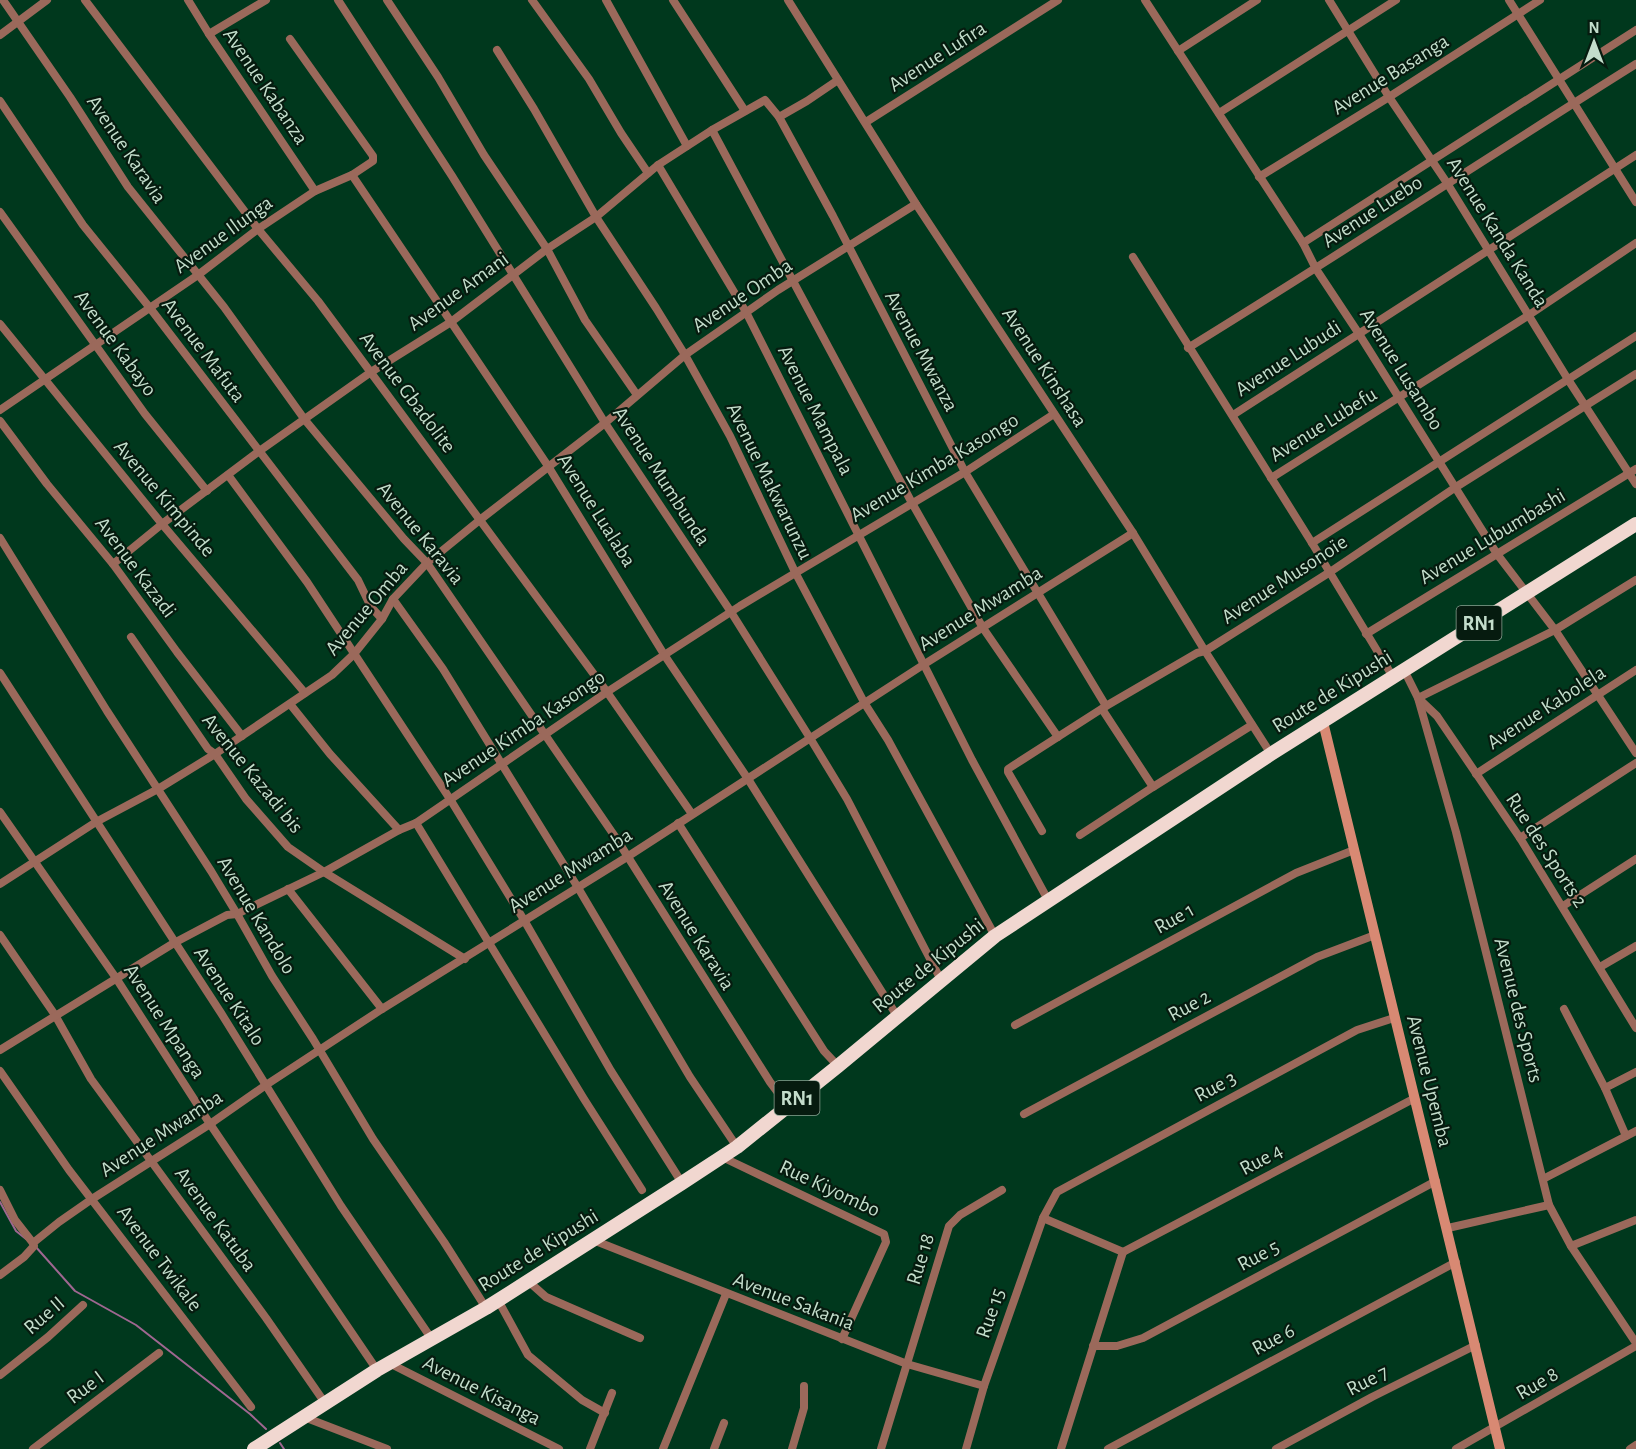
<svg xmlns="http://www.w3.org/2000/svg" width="1636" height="1449" font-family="'Alegreya Sans',sans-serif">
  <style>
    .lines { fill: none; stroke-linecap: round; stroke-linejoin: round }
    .stream { stroke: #9f6791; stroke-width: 2 }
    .street { stroke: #9b695b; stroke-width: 8 }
    .secondary { stroke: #d88973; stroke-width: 10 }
    .highway { stroke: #f1d7d0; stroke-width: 14 }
    .labels { text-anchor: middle; stroke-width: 4.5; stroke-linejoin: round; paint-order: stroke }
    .shield { fill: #061b0f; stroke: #8aa393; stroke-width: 1.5 }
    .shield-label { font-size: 20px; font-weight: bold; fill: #c3ddcb }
    .street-label { font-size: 21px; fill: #c3ddcb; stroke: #061b0f }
  </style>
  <rect width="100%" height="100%" fill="#00381d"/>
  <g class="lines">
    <g class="stream">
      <polyline points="0,1202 16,1231 26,1239"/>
      <polyline points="35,1246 75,1291 136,1325 250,1414 266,1429"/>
      <polyline points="280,1443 284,1449"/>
    </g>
    <g class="street">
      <polyline points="3,0 70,97 128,187 224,307 305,420 404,539 427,563 616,838 770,1082 788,1106"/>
      <polyline points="85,0 258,229 318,301 607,692 692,814"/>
      <polyline points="188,0 209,34 315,191"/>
      <polyline points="338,0 452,176 605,423 731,612 810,738 847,799 941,980"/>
      <polyline points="387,0 438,77 484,155 547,249 585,320 637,395"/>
      <polyline points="532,0 589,79 621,133 648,173"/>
      <polyline points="606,0 687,146"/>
      <polyline points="673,0 745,111"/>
      <polyline points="788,0 916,204 1133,533 1205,651 1271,754"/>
      <polyline points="1145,0 1303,243 1316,269 1359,334 1497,554 1555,630 1636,753"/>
      <polyline points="1329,0 1389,97 1447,183 1569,381 1636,484"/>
      <polyline points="1509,0 1636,202"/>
      <polyline points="209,34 266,0"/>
      <polyline points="0,35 47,0"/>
      <polyline points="497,50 534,109 596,217 656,308 685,355 730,436 795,572 865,704 888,740 995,936"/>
      <polyline points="1178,51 1257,0"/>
      <polyline points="0,101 83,225 150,308 358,580 371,607 382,619"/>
      <polyline points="1219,113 1396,0"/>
      <polyline points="779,117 807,101 838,80"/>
      <polyline points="866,122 1058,0"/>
      <polyline points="712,130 912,503 983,628 1058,737"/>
      <polyline points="658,165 746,312 972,760 1048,900"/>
      <polyline points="352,175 548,466 665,656 748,779 897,1016"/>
      <polyline points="1259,177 1389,97 1540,0"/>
      <polyline points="0,212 145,414 207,491"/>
      <polyline points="1303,243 1636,30"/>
      <polyline points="1133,257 1312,543 1393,677"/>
      <polyline points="0,324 162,524 305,693"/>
      <path d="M1188,348C1339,255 1486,158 1636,64"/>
      <polyline points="0,410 198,275 258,229 315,191 352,175 373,161 373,156 290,39"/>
      <polyline points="1233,415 1636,155"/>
      <polyline points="0,421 47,484 113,564 177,652 242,736"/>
      <polyline points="228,475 307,582 450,799 524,920 611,1071 682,1183"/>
      <polyline points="1271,478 1529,315 1636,243"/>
      <polyline points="0,538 107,711 211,871 237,914 272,976 313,1039 373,1139 444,1242 486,1308"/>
      <polyline points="1312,543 1636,336"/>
      <polyline points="113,564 162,524 258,452 371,372 451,322 547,249 596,217 658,165 712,130 765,100 779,117 833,216 965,472 1106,706"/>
      <polyline points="1636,580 1555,630 1418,698 1437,716 1520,838 1636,1028"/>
      <polyline points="393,599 443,669 577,886 690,1077 737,1147"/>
      <polyline points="1366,634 1636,469"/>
      <polyline points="131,637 208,749 215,754 246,799 288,847 324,872 465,959"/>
      <polyline points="1404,670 1418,698 1456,832 1549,1205 1571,1246 1636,1343"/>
      <polyline points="0,673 221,1013 341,1206 431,1338"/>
      <polyline points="290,704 330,754 399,830"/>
      <polyline points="1102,709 1153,787"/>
      <polyline points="1476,774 1636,670"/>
      <polyline points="0,812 116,978 210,1124 377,1370"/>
      <polyline points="416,823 584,1099 642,1190"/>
      <polyline points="678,823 824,1051 838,1066"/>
      <polyline points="1042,831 1008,772 1008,769 1106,706 1197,653 1205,651 1330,572 1456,487 1636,374"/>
      <polyline points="1080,835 1153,787 1252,725"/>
      <polyline points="1520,838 1636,763"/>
      <polyline points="0,884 96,822 158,789 215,754 332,675 354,654 382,619 393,599 427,563 481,519 605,423 685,355 778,290 916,204"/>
      <polyline points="288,889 382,1009"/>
      <polyline points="1563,906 1636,859"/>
      <polyline points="0,935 55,1015 91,1079 266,1318 325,1403"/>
      <polyline points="1600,967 1636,946"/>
      <polyline points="1564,1009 1605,1088 1626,1136"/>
      <polyline points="1015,1025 1296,873 1354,850"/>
      <polyline points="0,1050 174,943 227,915 237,914 324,872 399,830 416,823 607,692 740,606 965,472 1054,414"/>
      <polyline points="0,1071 69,1170 251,1407"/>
      <polyline points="1605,1088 1636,1072"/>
      <polyline points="1024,1114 1317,957 1375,935"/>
      <polyline points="722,1157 884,1234 886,1242 842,1339"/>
      <polyline points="1543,1179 1636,1131"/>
      <polyline points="0,1190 15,1220 33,1243"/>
      <polyline points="1043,1218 1123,1252"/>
      <polyline points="1448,1228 1549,1205"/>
      <polyline points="593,1240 907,1364 984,1386"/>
      <polyline points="33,1243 59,1222 92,1199 210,1124 266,1085 382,1009 627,857 923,665 1133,533"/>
      <polyline points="1571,1246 1636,1220"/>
      <polyline points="1123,1252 1415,1098"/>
      <polyline points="0,1275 24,1257 34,1246 33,1243"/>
      <polyline points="528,1281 546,1297 640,1338"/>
      <polyline points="498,1300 528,1355 582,1400 605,1413"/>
      <polyline points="1093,1346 1117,1346 1143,1338 1436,1181"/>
      <polyline points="389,1363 559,1449"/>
      <polyline points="0,1375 48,1337 83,1305"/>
      <polyline points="304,1417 387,1449"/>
      <polyline points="33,1449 159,1353"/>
      <polyline points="590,1449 612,1393"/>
      <polyline points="663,1449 726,1294"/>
      <polyline points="714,1449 724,1423"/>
      <polyline points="792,1449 804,1408 804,1386"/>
      <polyline points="881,1449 949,1226 960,1215 1002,1190"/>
      <polyline points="966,1449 984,1386 1043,1218 1057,1192 1357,1030 1394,1018"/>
      <polyline points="1061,1449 1123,1252"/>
      <polyline points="1108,1449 1456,1262"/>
      <polyline points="1276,1449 1372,1397 1476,1345"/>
      <polyline points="1456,1449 1636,1346"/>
      <polyline points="1630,1449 1636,1445"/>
    </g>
    <polyline class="secondary" points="1323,722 1500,1449"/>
    <polyline class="highway" points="254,1449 377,1370 486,1308 682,1183 737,1147 838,1066 995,936 1271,754 1636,524"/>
  </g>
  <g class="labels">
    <g class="shield">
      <rect x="1456.5" y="606" width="45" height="34" rx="4.5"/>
      <rect x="774.5" y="1081" width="45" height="34" rx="4.5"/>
    </g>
    <g class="shield-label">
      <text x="1479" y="630">RN1</text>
      <text x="797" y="1105">RN1</text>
    </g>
    <g class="street-label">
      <text transform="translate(937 56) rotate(-33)" y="7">Avenue Lufira</text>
      <text transform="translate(1390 74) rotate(-32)" y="7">Avenue Basanga</text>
      <text transform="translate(266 86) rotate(56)" y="7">Avenue Kabanza</text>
      <text transform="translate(127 149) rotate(56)" y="7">Avenue Karavia</text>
      <text transform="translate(1372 211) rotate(-33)" y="7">Avenue Luebo</text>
      <text transform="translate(1498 232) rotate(58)" y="7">Avenue Kanda Kanda</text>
      <text transform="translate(223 234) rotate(-36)" y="7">Avenue Ilunga</text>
      <text transform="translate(458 291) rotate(-36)" y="7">Avenue Amani</text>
      <text transform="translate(742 295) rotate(-34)" y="7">Avenue Omba</text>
      <text transform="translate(116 343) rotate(54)" y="7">Avenue Kabayo</text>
      <text transform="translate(204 350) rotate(53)" y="7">Avenue Mafuta</text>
      <text transform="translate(922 351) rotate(62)" y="7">Avenue Mwanza</text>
      <text transform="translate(1288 358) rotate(-33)" y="7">Avenue Lubudi</text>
      <text transform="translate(1045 367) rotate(57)" y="7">Avenue Kinshasa</text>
      <text transform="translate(1402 369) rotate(58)" y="7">Avenue Lusambo</text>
      <text transform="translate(408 392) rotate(53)" y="7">Avenue Gbadolite</text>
      <text transform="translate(816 410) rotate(63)" y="7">Avenue Mampala</text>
      <text transform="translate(1323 424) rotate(-32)" y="7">Avenue Lubefu</text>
      <text transform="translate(934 467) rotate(-31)" y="7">Avenue Kimba Kasongo</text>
      <text transform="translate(662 476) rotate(57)" y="7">Avenue Mumbunda</text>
      <text transform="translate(770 481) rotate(64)" y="7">Avenue Makwarunzu</text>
      <text transform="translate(165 498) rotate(50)" y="7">Avenue Kimpinde</text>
      <text transform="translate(597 510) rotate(58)" y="7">Avenue Lualaba</text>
      <text transform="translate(421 533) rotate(51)" y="7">Avenue Karavia</text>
      <text transform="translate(1492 536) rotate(-31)" y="7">Avenue Lubumbashi</text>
      <text transform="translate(136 567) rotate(53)" y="7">Avenue Kazadi</text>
      <text transform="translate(1284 579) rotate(-33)" y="7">Avenue Musonoïe</text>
      <text transform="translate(366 608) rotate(-50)" y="7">Avenue Omba</text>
      <text transform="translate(980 608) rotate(-32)" y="7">Avenue Mwamba</text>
      <text transform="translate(1332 691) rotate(-32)" y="7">Route de Kipushi</text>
      <text transform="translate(1546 707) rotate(-33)" y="7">Avenue Kabolela</text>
      <text transform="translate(523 728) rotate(-34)" y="7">Avenue Kimba Kasongo</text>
      <text transform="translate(253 773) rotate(51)" y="7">Avenue Kazadi bis</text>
      <text transform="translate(1547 850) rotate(57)" y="7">Rue des Sports 2</text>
      <text transform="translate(570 870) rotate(-32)" y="7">Avenue Mwamba</text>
      <text transform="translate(257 915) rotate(59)" y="7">Avenue Kandolo</text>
      <text transform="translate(1174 918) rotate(-29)" y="7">Rue 1</text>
      <text transform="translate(697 935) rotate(58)" y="7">Avenue Karavia</text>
      <text transform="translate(928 965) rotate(-39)" y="7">Route de Kipushi</text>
      <text transform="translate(230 996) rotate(57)" y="7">Avenue Kitalo</text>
      <text transform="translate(1189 1005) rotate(-28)" y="7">Rue 2</text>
      <text transform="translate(1519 1010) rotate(76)" y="7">Avenue des Sports</text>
      <text transform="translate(165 1021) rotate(57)" y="7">Avenue Mpanga</text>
      <text transform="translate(1430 1081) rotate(76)" y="7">Avenue Upemba</text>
      <text transform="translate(1215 1086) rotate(-28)" y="7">Rue 3</text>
      <text transform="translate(161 1133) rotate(-33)" y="7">Avenue Mwamba</text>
      <text transform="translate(1261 1159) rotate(-28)" y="7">Rue 4</text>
      <text transform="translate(830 1188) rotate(25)" y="7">Rue Kiyombo</text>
      <text transform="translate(216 1219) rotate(54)" y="7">Avenue Katuba</text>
      <text transform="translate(538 1250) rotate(-32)" y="7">Route de Kipushi</text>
      <text transform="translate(1258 1255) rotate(-28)" y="7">Rue 5</text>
      <text transform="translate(160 1258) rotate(53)" y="7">Avenue Twikale</text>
      <text transform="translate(920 1259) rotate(-73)" y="7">Rue 18</text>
      <text transform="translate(794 1301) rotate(21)" y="7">Avenue Sakania</text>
      <text transform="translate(990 1313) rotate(-71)" y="7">Rue 15</text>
      <text transform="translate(44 1315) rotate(-41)" y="7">Rue II</text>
      <text transform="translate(1273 1339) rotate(-28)" y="7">Rue 6</text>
      <text transform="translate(1367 1380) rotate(-27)" y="7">Rue 7</text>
      <text transform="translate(1537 1383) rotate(-30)" y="7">Rue 8</text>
      <text transform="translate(85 1387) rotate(-37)" y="7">Rue I</text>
      <text transform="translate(482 1390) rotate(27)" y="7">Avenue Kisanga</text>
    </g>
  </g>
  <g transform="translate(1594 42)" stroke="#061b0f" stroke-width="4.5" paint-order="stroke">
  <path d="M0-4.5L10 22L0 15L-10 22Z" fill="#c3ddcb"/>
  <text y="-9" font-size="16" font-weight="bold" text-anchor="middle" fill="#c3ddcb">N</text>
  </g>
</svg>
